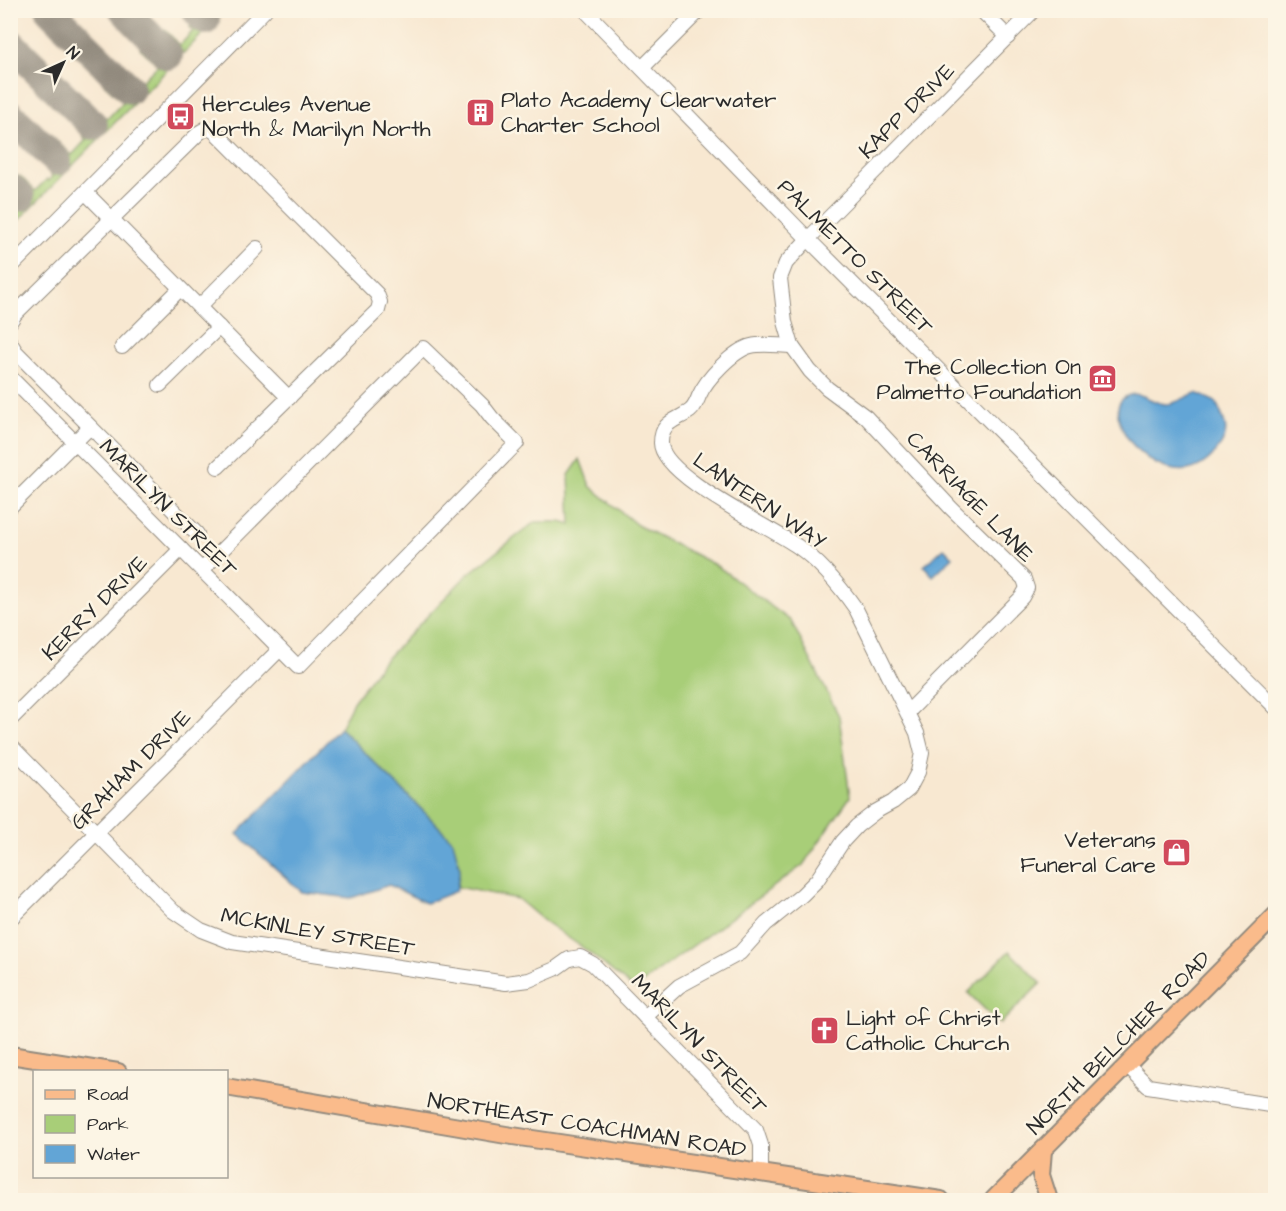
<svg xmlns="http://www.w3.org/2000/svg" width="1286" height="1211" font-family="'Architects Daughter',sans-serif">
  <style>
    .green { fill: #a8ce78; stroke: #6a7c52; stroke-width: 1.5 }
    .water { fill: #62a5d6; stroke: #466880; stroke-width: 1.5 }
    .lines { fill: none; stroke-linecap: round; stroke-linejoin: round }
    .taxiway { stroke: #928a7e; stroke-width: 30 }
    .minor-casing { stroke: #928a7e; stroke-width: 16 }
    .major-casing { stroke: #928a7e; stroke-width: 20 }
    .minor { stroke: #fff; stroke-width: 14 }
    .major { stroke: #fabb8b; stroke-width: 16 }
    .labels { text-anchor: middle; stroke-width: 5; stroke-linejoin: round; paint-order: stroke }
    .poi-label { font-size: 22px; fill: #2b2b2b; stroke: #fcf5e5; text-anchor: start }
    .street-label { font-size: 22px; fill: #2b2b2b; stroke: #fcf5e5 }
  </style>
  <rect width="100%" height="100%" fill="#fcf5e5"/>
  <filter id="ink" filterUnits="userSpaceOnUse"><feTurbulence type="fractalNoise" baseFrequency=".0167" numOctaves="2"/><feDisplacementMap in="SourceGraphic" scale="12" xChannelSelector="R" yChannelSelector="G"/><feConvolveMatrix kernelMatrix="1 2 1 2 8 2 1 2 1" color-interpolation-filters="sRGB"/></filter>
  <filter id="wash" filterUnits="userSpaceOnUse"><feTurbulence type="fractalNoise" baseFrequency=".008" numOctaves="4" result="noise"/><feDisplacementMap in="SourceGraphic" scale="24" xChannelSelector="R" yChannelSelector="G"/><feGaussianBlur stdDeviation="1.35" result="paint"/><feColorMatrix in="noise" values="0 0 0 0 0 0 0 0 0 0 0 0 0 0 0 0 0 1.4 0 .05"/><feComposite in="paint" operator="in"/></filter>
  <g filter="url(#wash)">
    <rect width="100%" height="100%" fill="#f8e8d1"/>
    <g class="green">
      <polygon points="203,11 225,11 11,228 11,194 18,202 26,194 15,184 15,181 20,176 35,191 47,179 49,181 52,176 47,170 53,164 61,162 61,156 51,147 51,144 56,140 72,155 86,140 82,135 87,130 93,131 99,124 94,116 99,111 107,119 123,102 104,84 110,79 125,91 132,93 133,79 136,75 142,81 158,65 140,48 148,42 163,57 167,57 170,51 159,39 160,35 165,30 180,45 193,31 190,27 196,21 205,23 209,19"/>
      <polygon points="580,459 590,486 637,525 717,566 791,621 839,716 850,797 803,865 634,989 586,950 544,921 518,899 457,887 460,869 453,841 340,728 353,702 382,663 468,574 535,522 561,522 571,525 569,475"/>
      <polygon points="1009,951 1041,983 1000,1024 968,993"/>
    </g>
    <g class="water">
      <path d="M1196,393L1216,402C1226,425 1233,433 1213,455C1166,507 1092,413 1127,396C1139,389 1153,404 1166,404C1177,404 1186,396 1196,393Z"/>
      <polygon points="944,548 953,557 933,576 924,566"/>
      <polygon points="340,728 453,841 460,869 456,891 426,903 389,885 351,898 302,892 237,834"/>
    </g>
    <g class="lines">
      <g class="taxiway">
        <polyline points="50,10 130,89"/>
        <polyline points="124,10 168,55"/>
        <polyline points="196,10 205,20"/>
        <polyline points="10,43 93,125"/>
        <polyline points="10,115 57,161"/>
        <polyline points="10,188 20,197"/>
      </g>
    </g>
  </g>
  <g filter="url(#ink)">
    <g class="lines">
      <defs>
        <g id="minor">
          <polyline points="585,10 808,239 1276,708"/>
          <polyline points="981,10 1008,37"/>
          <polyline points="642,68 700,10"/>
          <polyline points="86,193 289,398"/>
          <polyline points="10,268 265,10"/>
          <polyline points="199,307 257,248"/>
          <polyline points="10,322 15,314 200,132 207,128 214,131 377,294 380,302 378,310 218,467"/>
          <polyline points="10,342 16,352 197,534"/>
          <polyline points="122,347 180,289"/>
          <polyline points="10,377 181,549 298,667 517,443 492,418 482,405 423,348 202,570"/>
          <polyline points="160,385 219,327"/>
          <polyline points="10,507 90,427"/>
          <polyline points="908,712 1022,597 1027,588 1024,579 951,508 866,417 827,388 810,371 792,346 785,322 780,278 786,263 808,239 1034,10"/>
          <polyline points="10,720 181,549"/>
          <polyline points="10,745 173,911 201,930 232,942 506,983 529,980 555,969 569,959 580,957 593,964 756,1130 761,1145 761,1173"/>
          <polyline points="10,919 280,649"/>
          <path d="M645,1017L679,986L740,953L766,924L802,895L817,880L843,841L857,826L875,812L893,802L909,789L918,772L922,753L917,733L856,609C840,586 820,562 797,546C770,527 661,476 661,443C661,421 676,421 690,411C695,407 697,401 699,396C706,379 734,350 751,346C764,343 779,346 792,346"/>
          <polyline points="1127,1065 1148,1086 1276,1106"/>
        </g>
        <g id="major">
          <polyline points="10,1055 118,1072"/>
          <polyline points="226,1087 506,1135 941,1200"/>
          <polyline points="1043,1150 1041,1175 1049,1200"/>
          <polyline points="993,1200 1276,915"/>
        </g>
      </defs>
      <use href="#minor" class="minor-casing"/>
      <use href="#major" class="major-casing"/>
      <use href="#minor" class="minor"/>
      <use href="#major" class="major"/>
    </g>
  </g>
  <defs>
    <symbol id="building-square" viewBox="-11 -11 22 22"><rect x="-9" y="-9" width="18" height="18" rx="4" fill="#d1495b" stroke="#fcf5e5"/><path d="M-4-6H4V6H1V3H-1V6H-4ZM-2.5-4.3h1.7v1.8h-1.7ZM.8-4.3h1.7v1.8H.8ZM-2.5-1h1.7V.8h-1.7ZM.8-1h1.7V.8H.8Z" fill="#fff"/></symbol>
    <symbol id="bus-square" viewBox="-11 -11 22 22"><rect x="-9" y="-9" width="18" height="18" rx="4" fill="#d1495b" stroke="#fcf5e5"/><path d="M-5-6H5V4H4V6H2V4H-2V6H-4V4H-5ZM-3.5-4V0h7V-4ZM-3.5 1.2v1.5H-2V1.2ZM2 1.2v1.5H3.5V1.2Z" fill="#fff"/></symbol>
    <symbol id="museum-square" viewBox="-11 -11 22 22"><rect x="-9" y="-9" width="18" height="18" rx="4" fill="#d1495b" stroke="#fcf5e5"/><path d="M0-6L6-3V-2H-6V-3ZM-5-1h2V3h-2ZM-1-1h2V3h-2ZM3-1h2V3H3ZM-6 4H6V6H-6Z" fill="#fff"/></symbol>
    <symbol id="shop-square" viewBox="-11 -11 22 22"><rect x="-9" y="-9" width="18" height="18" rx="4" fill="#d1495b" stroke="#fcf5e5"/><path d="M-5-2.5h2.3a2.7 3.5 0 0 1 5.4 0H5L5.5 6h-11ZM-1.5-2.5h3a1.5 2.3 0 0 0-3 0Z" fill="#fff"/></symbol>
    <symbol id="church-square" viewBox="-11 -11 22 22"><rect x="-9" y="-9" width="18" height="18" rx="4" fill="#d1495b" stroke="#fcf5e5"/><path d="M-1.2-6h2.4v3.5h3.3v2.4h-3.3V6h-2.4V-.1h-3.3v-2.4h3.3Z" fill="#fff"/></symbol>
  </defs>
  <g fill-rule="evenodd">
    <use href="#building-square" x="464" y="96" width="33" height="33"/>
    <use href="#bus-square" x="164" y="100" width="33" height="33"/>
    <use href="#museum-square" x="1086" y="362" width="33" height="33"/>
    <use href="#shop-square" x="1160" y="836" width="33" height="33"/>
    <use href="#church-square" x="808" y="1014" width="33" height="33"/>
  </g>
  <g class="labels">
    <g class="poi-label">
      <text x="501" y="107">Plato Academy Clearwater<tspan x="501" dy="25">Charter School</tspan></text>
      <text x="202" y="111">Hercules Avenue<tspan x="202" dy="25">North &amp; Marilyn North</tspan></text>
      <text x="1081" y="374" text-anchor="end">The Collection On<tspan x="1081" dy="25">Palmetto Foundation</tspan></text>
      <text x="1156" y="847" text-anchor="end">Veterans<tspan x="1156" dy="25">Funeral Care</tspan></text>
      <text x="846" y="1025">Light of Christ<tspan x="846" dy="25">Catholic Church</tspan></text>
    </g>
    <g class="street-label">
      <text transform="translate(906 110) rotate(-45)" y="8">KAPP DRIVE</text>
      <text transform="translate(856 256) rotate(45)" y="8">PALMETTO STREET</text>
      <text transform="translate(971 496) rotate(46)" y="8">CARRIAGE LANE</text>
      <text transform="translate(760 500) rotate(34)" y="8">LANTERN WAY</text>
      <text transform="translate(169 507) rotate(45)" y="8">MARILYN STREET</text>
      <text transform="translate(94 607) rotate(-45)" y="8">KERRY DRIVE</text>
      <text transform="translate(130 769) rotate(-45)" y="8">GRAHAM DRIVE</text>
      <text transform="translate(318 931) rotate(10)" y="8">MCKINLEY STREET</text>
      <text transform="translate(1118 1042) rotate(-45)" y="8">NORTH BELCHER ROAD</text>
      <text transform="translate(700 1043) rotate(46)" y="8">MARILYN STREET</text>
      <text transform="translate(587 1124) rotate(9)" y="8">NORTHEAST COACHMAN ROAD</text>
    </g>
  </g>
  <rect width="1286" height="1211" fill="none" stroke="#fcf5e5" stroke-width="36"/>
  <rect x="33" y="1070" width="195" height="108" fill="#fcf5e5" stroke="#a8a49b" stroke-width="1.5"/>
  <rect x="45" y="1090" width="30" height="9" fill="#fabb8b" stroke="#a8a49b" stroke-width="1.5"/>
  <text x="87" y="1100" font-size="18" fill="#2b2b2b">Road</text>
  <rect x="45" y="1115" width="30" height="18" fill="#a8ce78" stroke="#a8a49b" stroke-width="1.5"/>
  <text x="87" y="1130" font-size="18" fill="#2b2b2b">Park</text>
  <rect x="45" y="1145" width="30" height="18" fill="#62a5d6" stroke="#a8a49b" stroke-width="1.5"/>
  <text x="87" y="1160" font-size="18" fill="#2b2b2b">Water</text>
  <g transform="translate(63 63) rotate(45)" stroke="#fcf5e5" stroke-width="4.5" paint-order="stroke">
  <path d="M0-4.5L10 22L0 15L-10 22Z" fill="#2b2b2b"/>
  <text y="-9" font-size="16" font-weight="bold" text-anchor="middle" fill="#2b2b2b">N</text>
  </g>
</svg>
